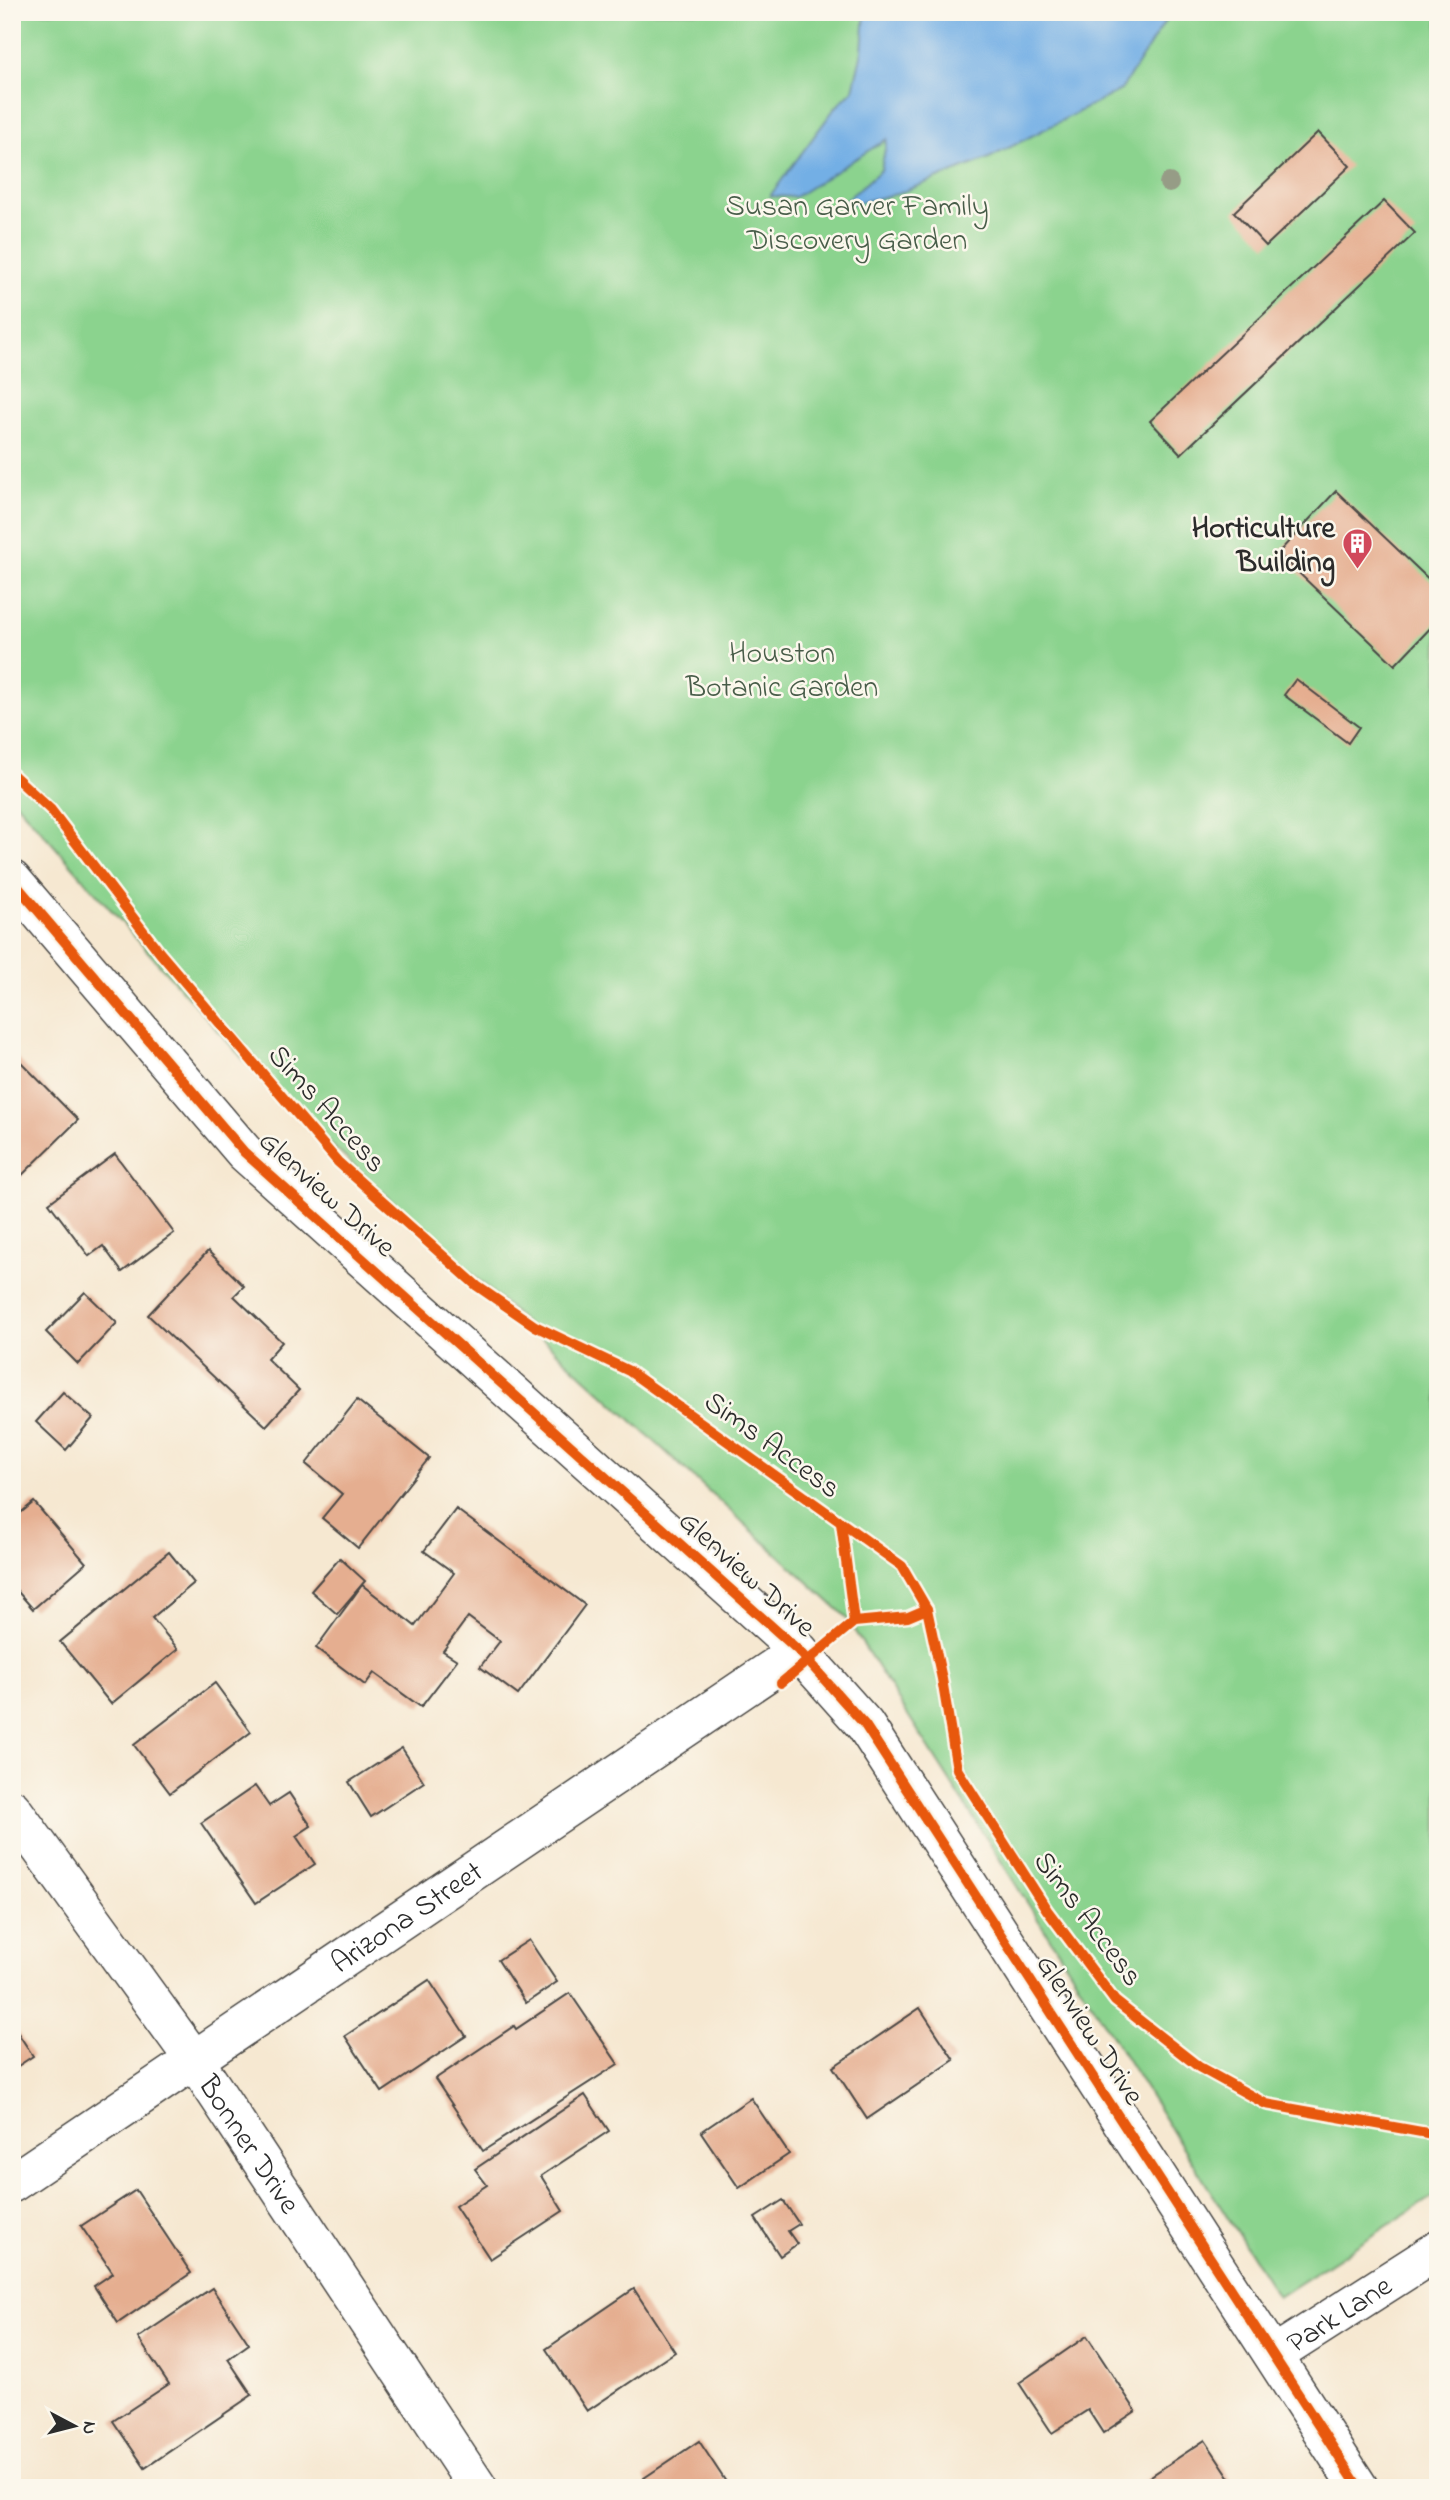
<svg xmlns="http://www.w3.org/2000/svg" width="1450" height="2500" font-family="'Indie Flower',sans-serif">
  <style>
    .green { fill: #8bd38e; stroke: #5b7f5c; stroke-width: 2 }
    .water { fill: #73afe5; stroke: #4f6d88; stroke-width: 2 }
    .building { fill: #e5ae90 }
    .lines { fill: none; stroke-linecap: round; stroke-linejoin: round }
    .minor-casing { stroke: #494744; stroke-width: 41 }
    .minor { stroke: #fff; stroke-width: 38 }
    .cycleway-casing { stroke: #fbf7ec; stroke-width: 15 }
    .cycleway { stroke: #e8590c; stroke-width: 10 }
    .tree { fill: #969c86 }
    .labels { text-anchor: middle; stroke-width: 5; stroke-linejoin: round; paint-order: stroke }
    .park-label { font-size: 30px; fill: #485d49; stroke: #fbf7ec }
    .poi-label { font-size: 30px; font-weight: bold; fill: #2b2b2b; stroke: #fbf7ec; text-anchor: end }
    .street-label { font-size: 30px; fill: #2b2b2b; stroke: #fbf7ec }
  </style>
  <rect width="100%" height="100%" fill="#fbf7ec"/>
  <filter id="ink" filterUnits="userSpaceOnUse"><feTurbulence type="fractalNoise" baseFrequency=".0143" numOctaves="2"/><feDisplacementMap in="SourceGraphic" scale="14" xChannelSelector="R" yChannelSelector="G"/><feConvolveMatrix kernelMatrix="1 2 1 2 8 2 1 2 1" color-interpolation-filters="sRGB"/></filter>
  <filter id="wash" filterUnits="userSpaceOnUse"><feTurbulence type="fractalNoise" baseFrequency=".00686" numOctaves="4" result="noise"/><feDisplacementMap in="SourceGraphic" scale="28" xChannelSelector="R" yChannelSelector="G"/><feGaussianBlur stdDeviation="1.57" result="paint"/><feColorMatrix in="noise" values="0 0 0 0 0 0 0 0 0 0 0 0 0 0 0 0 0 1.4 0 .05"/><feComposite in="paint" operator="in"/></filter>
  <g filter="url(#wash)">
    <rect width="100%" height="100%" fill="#f6e8d1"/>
    <polygon class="green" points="12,12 1438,12 1438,2193 1278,2297 845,1616 267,1086 12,798"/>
    <polygon class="water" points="865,12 1171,12 1121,90 987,159 897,194 838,207 881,170 887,139 795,197 770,196 835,108 853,90 862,51"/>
    <g id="blocks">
      <g class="building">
        <polygon points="1318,132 1350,166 1266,246 1234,212"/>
        <polygon points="1384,201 1415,233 1181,454 1150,421"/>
        <polygon points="1336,491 1438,588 1438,620 1395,665 1278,553"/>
        <polygon points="1296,679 1359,727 1348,743 1284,695"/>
        <polygon points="12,1053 78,1120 12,1185"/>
        <polygon points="115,1154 174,1233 122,1272 103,1246 89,1256 49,1203"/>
        <polygon points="208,1251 244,1286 234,1296 282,1342 267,1359 299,1390 266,1426 148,1315"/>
        <polygon points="85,1292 117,1323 78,1364 46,1332"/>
        <polygon points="63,1392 93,1418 66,1450 36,1422"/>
        <polygon points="357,1400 429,1458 358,1548 322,1518 342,1494 306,1464"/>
        <polygon points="34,1502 86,1563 33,1609 12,1585 12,1520"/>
        <polygon points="456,1509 585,1605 518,1695 480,1667 500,1641 468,1617 443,1651 457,1660 421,1707 374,1673 365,1685 316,1648 362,1585 415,1626 454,1573 424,1551"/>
        <polygon points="169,1552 194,1583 152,1618 178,1649 111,1704 60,1642"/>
        <polygon points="340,1558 365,1581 337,1614 311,1591"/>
        <polygon points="215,1683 251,1732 170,1793 134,1745"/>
        <polygon points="402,1748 424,1782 371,1817 349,1782"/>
        <polygon points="255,1786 269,1806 289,1793 311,1826 296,1836 315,1864 256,1903 201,1823"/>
        <polygon points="529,1940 557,1982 526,2003 498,1960"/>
        <polygon points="429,1980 466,2036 382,2092 345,2036"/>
        <polygon points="570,1993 618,2064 483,2151 435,2079 514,2026 516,2029"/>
        <polygon points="920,2008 954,2060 867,2119 833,2067"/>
        <polygon points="12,2024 33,2056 12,2070"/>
        <polygon points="585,2095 609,2131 541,2176 563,2211 490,2259 455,2206 487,2185 475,2169"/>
        <polygon points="751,2098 789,2154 739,2188 701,2132"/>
        <polygon points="136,2190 191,2273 118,2323 94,2286 113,2273 81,2226"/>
        <polygon points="783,2200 799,2224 788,2231 797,2244 780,2256 755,2218"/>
        <polygon points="212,2288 249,2344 228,2359 252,2395 145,2468 113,2421 169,2384 138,2338"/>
        <polygon points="634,2289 675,2352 587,2411 546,2349"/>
        <polygon points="1087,2336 1136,2411 1103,2433 1088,2410 1052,2433 1019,2383"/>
        <polygon points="1205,2440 1234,2484 1228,2488 1133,2488"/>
        <polygon points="699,2441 730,2488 650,2488 644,2478"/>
      </g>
    </g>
  </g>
  <g filter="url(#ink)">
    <use href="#blocks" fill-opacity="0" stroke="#494744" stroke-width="2"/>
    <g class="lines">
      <defs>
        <g id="minor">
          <polyline points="12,880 244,1152 799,1651 865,1725 1359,2488"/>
          <path id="s1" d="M12,1809L195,2061L478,2488"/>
          <path id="s2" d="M12,2183L799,1651"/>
          <path id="s3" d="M1274,2355L1438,2250"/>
        </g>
      </defs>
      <use href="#minor" class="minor-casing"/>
      <use href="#minor" class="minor"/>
      <defs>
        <g id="cycleway">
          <polyline points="12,774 51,810 160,953 338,1162 477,1286 535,1326 629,1371 902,1566 927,1609 942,1679 957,1769 1047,1910 1115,2001 1199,2067 1266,2104 1438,2135"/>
          <polyline points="12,880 244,1152 799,1651 865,1725 1359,2488"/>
          <polyline points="841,1523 854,1622"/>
          <polyline points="781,1683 854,1622 908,1617 927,1609"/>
        </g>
      </defs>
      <use href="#cycleway" class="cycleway-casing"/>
      <use href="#cycleway" class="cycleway"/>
    </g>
    <circle class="tree" cx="1169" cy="183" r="10"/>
  </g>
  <defs>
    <symbol id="building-pin" viewBox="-11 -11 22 30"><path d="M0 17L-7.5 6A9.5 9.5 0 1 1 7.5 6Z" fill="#d1495b" stroke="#fbf7ec"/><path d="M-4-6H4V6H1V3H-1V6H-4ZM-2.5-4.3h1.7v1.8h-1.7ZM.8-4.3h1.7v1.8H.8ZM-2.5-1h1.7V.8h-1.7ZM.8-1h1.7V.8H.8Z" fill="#fff"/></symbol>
  </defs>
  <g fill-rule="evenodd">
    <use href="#building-pin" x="1340" y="526" width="35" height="47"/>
  </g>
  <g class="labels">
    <g class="park-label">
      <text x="857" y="215">Susan Garver Family<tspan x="857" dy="34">Discovery Garden</tspan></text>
      <text x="782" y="662">Houston<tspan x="782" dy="34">Botanic Garden</tspan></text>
    </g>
    <g class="poi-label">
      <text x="1335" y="537">Horticulture<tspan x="1335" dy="34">Building</tspan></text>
    </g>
    <g class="street-label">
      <text transform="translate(328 1108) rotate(48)" y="10">Sims Access</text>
      <text transform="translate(328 1193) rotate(42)" y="10">Glenview Drive</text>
      <text transform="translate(773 1444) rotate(36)" y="10">Sims Access</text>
      <text transform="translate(748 1573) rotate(42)" y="10">Glenview Drive</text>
      <text dy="10" stroke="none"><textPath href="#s2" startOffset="476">Arizona Street</textPath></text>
      <text transform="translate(1089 1918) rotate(53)" y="10">Sims Access</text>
      <text transform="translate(1091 2029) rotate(57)" y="10">Glenview Drive</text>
      <text dy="10" stroke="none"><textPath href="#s1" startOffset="411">Bonner Drive</textPath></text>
      <text dy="10" stroke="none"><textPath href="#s3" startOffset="77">Park Lane</textPath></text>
    </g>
  </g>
  <rect width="1450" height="2500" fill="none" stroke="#fbf7ec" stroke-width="42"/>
  <g transform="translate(74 2426) rotate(97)" stroke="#fbf7ec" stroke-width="5" paint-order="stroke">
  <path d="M0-5L12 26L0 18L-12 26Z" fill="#2b2b2b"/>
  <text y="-10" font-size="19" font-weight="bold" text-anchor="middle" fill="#2b2b2b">N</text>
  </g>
</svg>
